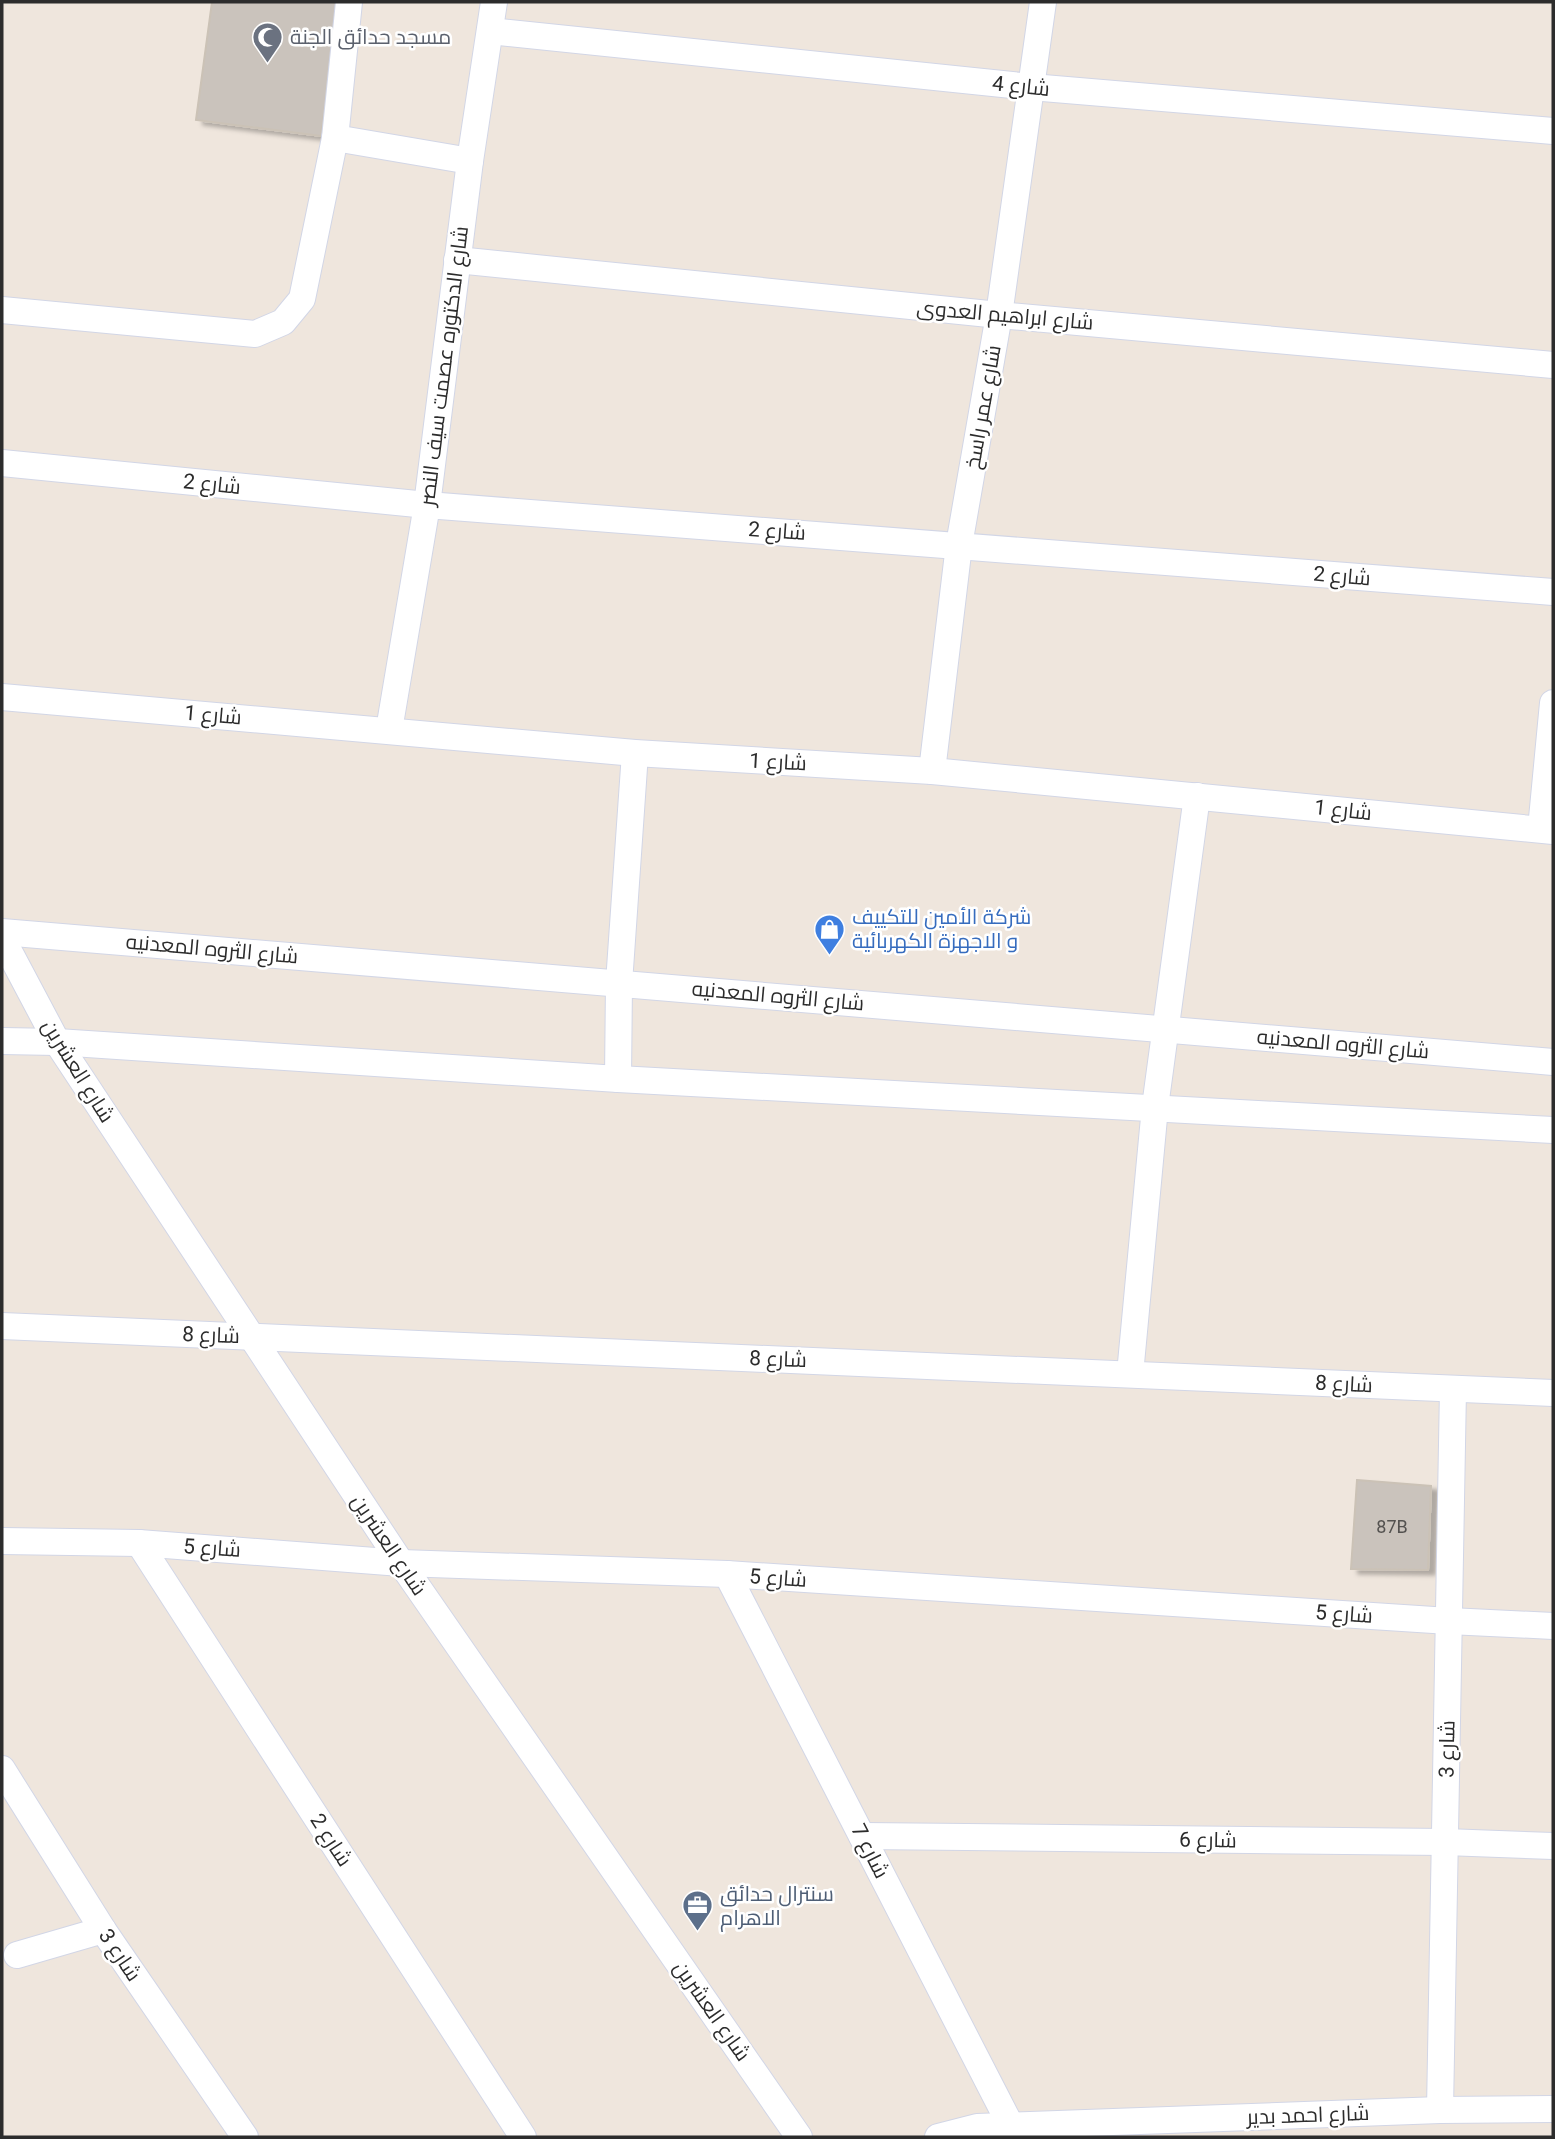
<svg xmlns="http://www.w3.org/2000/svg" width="1555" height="2139" font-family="Roboto,Cairo,sans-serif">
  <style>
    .building { fill: #cac3bc; stroke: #cbc2b6; stroke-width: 2; filter: url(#shadow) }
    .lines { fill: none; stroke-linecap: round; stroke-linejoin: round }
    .minor-casing { stroke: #d2d6e6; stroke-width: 28 }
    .minor { stroke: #fff; stroke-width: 26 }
    .labels { text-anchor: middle; stroke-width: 5; stroke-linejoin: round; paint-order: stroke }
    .number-label { font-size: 18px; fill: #545250 }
    .worship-label { font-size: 21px; fill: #5b616d; stroke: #fff; text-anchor: start }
    .street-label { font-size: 21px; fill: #2c2c2c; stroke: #fff }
    .shop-label { font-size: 21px; fill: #366cbe; stroke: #fff; text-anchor: start }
    .service-label { font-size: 21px; fill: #4e5e75; stroke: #fff; text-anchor: start }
  </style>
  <defs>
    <filter id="shadow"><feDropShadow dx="7" dy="4.5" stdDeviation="2" flood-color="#0004"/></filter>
  </defs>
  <rect width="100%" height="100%" fill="#efe6dd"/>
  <g class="building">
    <polygon points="212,2 334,2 338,8 321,136 196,120"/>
    <polygon points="1357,1480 1431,1486 1428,1570 1351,1569"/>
  </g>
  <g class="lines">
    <defs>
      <g id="minor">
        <polyline points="490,31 1031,87 1553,131"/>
        <polyline points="335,138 470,161"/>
        <polyline points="457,260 999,315 1553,365"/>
        <polyline points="2,310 255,334 283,322 302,299 335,138 349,2"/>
        <polyline points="2,463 427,505 1553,592"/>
        <polyline points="2,697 635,753 932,771 1553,831"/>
        <polyline points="389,730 427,505 470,161 494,2"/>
        <polyline points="932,771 959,545 999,315 1043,2"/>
        <polyline points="1541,829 1553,703"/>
        <polyline points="2,932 1553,1062"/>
        <polyline points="2,938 57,1042 401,1563 799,2137"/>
        <polyline points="2,1041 57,1042 618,1079 1553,1130"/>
        <polyline points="618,1079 619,983 635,753"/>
        <polyline points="2,1326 1553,1393"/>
        <polyline points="1130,1374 1155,1107 1197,796"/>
        <polyline points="2,1541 139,1543 401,1563 727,1574 1449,1621 1553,1626"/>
        <polyline points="139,1543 523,2137"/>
        <polyline points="727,1574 1012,2128"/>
        <polyline points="2,1769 103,1930 245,2137"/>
        <polyline points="862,1836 1445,1842 1553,1846"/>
        <polyline points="17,1955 103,1930"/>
        <polyline points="1440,2110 1453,1389"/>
        <polyline points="938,2137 977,2127 1440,2110 1553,2109"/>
      </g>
    </defs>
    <use href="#minor" class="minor-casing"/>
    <use href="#minor" class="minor"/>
  </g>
  <defs>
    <symbol id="mosque-pin" viewBox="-11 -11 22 30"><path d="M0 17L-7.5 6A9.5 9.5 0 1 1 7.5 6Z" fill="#6b7280" stroke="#fff"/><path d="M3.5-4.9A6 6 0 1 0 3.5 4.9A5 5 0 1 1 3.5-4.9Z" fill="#fff"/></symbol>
    <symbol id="shop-pin" viewBox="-11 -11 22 30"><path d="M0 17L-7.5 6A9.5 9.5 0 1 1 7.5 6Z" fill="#3f7fe0" stroke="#fff"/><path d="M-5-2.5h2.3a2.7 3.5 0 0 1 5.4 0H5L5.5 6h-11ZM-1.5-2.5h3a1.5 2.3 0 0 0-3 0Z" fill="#fff"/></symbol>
    <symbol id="office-pin" viewBox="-11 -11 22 30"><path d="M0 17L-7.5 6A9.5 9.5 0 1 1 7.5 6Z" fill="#5c6f8a" stroke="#fff"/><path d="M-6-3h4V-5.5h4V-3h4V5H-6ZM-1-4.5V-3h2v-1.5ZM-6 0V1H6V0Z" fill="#fff"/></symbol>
  </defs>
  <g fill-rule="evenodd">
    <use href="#mosque-pin" x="250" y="20" width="35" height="47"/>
    <use href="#shop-pin" x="812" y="912" width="35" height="47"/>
    <use href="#office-pin" x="680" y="1888" width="35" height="47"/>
  </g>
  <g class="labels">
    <g class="number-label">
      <text x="1392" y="1533">87B</text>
    </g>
    <g class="worship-label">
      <text x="290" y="44">مسجد حدائق الجنة</text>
    </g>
    <g class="street-label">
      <text transform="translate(1021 86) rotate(6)" y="7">شارع 4</text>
      <text transform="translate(1005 315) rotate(5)" y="7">شارع ابراهيم العدوى</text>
      <text transform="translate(444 366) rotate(-83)" y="7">شارع الدكتوره عصمت سيف النصر</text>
      <text transform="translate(983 407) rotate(-80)" y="7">شارع عمر راسخ</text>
      <text transform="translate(212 484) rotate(6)" y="7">شارع 2</text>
      <text transform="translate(777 531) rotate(4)" y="7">شارع 2</text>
      <text transform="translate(1342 576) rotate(5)" y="7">شارع 2</text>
      <text transform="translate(213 715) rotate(5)" y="7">شارع 1</text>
      <text transform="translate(778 762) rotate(3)" y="7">شارع 1</text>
      <text transform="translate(1343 810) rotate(6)" y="7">شارع 1</text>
      <text transform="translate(212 949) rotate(5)" y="7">شارع الثروه المعدنيه</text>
      <text transform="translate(778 996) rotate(5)" y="7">شارع الثروه المعدنيه</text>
      <text transform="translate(1343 1044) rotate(5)" y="7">شارع الثروه المعدنيه</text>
      <text transform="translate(78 1071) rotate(58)" y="7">شارع العشرين</text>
      <text transform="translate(211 1335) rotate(2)" y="7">شارع 8</text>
      <text transform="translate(778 1359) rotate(2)" y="7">شارع 8</text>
      <text transform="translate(1344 1384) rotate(3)" y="7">شارع 8</text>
      <text transform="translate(389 1545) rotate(56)" y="7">شارع العشرين</text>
      <text transform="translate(212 1548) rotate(4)" y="7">شارع 5</text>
      <text transform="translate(778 1578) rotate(4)" y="7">شارع 5</text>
      <text transform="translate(1344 1614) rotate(4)" y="7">شارع 5</text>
      <text transform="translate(1447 1749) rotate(-89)" y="7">شارع 3</text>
      <text transform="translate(331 1840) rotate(57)" y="7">شارع 2</text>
      <text transform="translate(1208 1840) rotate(1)" y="7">شارع 6</text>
      <text transform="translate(870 1851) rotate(63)" y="7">شارع 7</text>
      <text transform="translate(120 1955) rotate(56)" y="7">شارع 3</text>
      <text transform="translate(712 2011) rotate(55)" y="7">شارع العشرين</text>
      <text transform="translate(1308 2115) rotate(-2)" y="7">شارع احمد بدير</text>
    </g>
    <g class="shop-label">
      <text x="852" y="924">شركة الأمين للتكييف<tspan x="852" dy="24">و الاجهزة الكهربائية</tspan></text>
    </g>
    <g class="service-label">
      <text x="720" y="1901">سنترال حدائق<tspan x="720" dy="24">الاهرام</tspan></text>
    </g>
  </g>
  <rect width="1555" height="2139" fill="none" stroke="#2c2c2c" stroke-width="7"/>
</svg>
